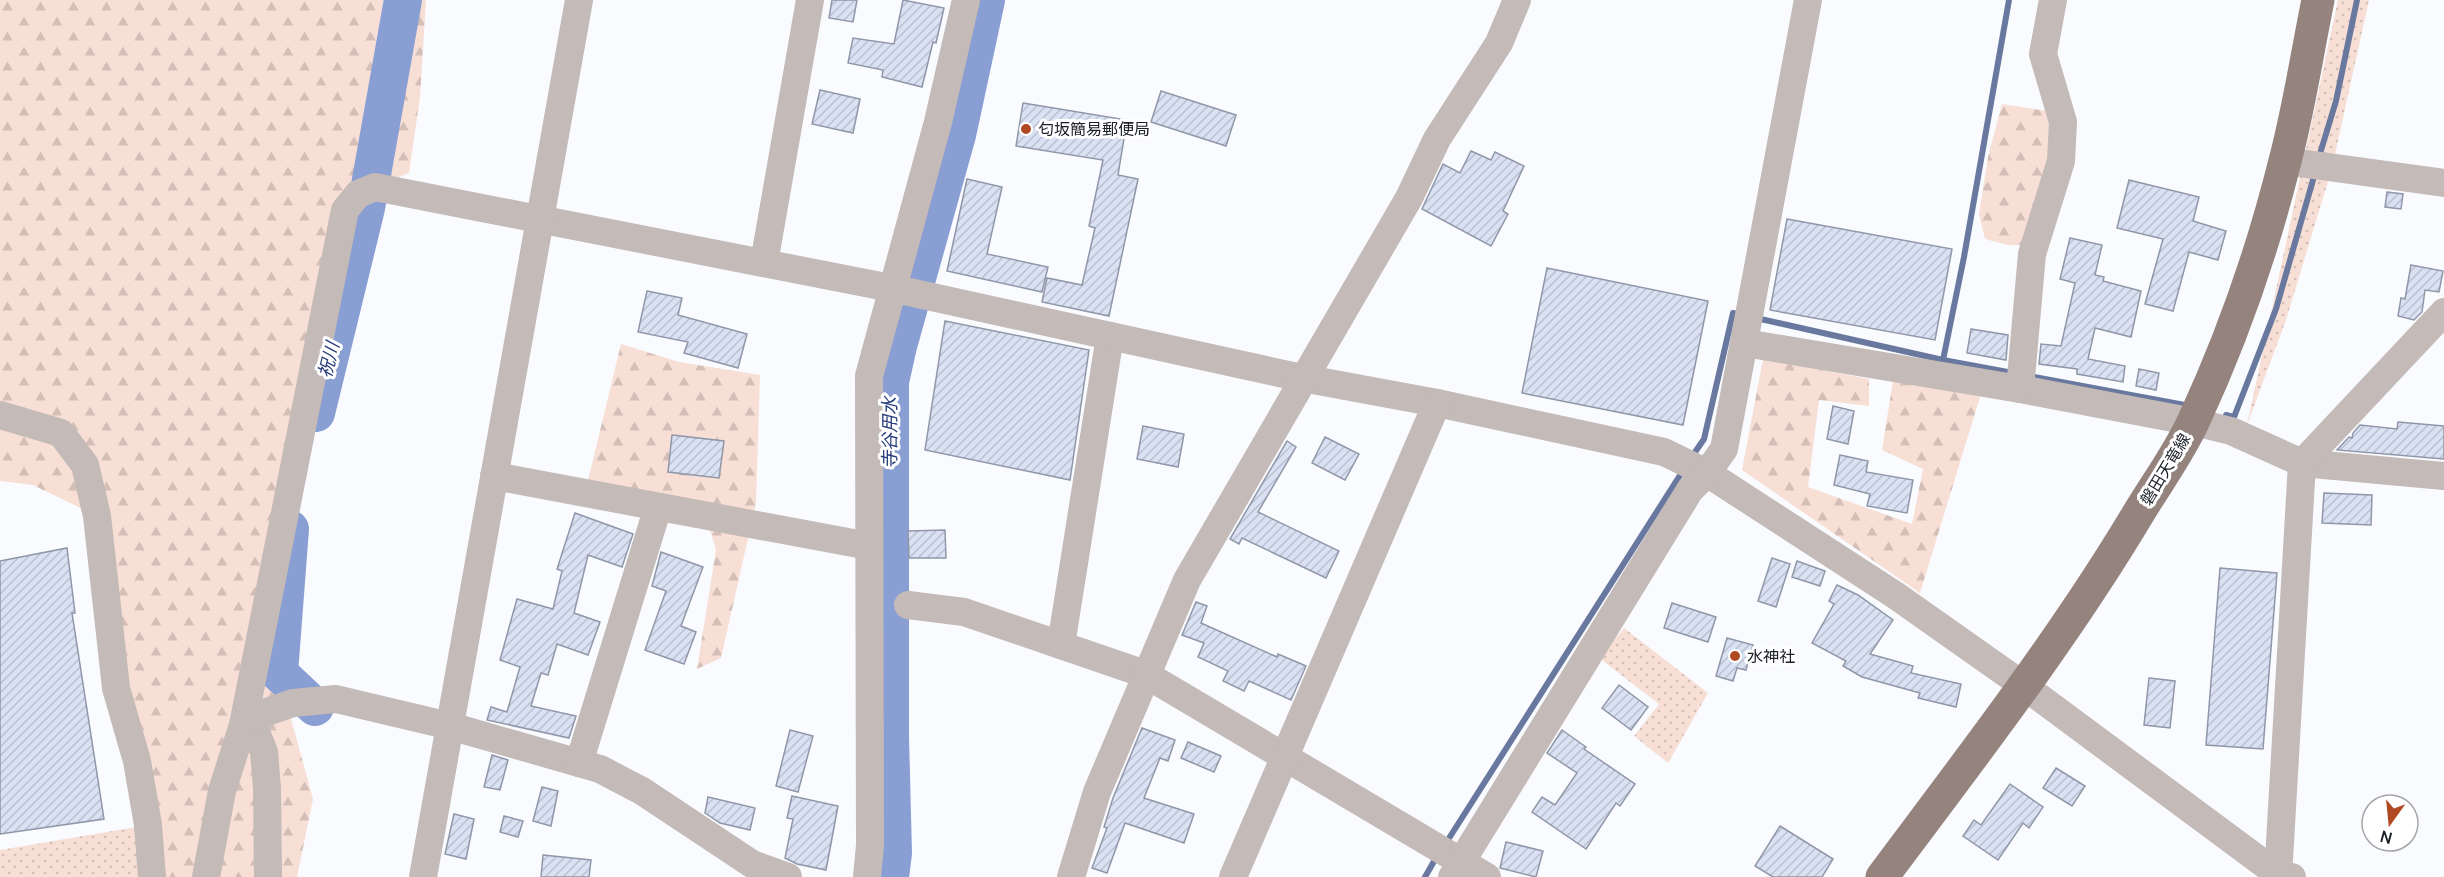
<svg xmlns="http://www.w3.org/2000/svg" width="2444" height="877" font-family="Manrope,'Noto Sans JP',sans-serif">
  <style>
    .grass { fill: url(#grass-dots) }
    .forest { fill: url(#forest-firs) }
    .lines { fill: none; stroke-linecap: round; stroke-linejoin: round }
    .stream { stroke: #69789f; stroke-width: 6 }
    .river { stroke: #899ed3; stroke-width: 38 }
    .building { fill: url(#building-hatch); stroke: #8f97a8; stroke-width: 1.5 }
    .minor { stroke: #c4bab7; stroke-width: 28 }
    .major { stroke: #95837e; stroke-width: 33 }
    .poi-dot { fill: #af4922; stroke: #fff; stroke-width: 2 }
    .labels { text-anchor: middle; stroke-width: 6; stroke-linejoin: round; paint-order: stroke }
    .poi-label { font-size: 16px; fill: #1d2027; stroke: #fff; text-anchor: start }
    .street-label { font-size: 16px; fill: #1d2027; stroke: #fff }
    .water-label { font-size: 18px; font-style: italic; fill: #263b7b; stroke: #fff }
  </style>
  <defs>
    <pattern id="grass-dots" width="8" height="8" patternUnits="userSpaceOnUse" patternTransform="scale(1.5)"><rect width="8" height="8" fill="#f7dfd6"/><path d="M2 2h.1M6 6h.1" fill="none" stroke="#d3bfb8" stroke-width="1.8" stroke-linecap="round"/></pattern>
    <pattern id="forest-firs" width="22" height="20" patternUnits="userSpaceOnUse" patternTransform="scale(1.5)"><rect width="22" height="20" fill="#f7dfd6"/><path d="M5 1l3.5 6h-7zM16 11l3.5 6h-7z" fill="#d3bfb8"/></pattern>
    <pattern id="building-hatch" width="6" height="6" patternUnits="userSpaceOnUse" patternTransform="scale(1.5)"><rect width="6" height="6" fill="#d9e1f3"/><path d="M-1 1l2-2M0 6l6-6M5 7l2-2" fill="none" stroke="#bac1d0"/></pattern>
  </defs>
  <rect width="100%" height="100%" fill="#f9fbff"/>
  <g class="grass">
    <polygon points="2338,0 2369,0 2332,168 2286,320 2247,425"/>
    <polygon points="1624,628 1708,693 1668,763 1634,736 1659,704 1599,658"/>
    <polygon points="148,825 152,877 0,877 0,850"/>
  </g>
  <g class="forest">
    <polygon points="0,0 426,0 420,97 409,173 347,198 292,506 276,664 313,799 297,877 152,877 97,516 33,485 0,481"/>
    <polygon points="2002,104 2052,112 2062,136 2021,245 2008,245 1985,239 1979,214 1988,157"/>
    <polygon points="621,344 679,362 760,375 756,503 721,658 697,669 716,550 706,516 585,493"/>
    <polygon points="1763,359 1869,379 1869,406 1819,400 1808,487 1912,524 1923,469 1882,450 1895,368 1980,397 1920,593 1742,470"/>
  </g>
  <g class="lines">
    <g class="stream">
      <polyline points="2319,157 2336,101 2357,0"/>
      <polyline points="1756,318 1943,360 2013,373"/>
      <polyline points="1943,360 1964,257 2009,0"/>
      <polyline points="2029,376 2190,406"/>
      <polyline points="2226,415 2234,417 2276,309 2315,173"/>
      <polyline points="1691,458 1704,439 1733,313 1741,315"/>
      <polyline points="1446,843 1684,469"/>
      <polyline points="1425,877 1437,856"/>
    </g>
    <g class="river">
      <polyline points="316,413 366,208 403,0"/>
      <polyline points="290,529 279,673 315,707"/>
      <polyline points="890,877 893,853 890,737 890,382 898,346 957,135 986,0"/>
    </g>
  </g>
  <g class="building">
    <polygon points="832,0 857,0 853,22 829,18"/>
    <polygon points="903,0 944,8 936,43 933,42 922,87 882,77 883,70 848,63 853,38 894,44"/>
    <polygon points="820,90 860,99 853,133 812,124"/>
    <polygon points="1161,91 1236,115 1226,146 1151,122"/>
    <polygon points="1023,103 1127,120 1118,175 1138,179 1109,316 1042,302 1047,278 1082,285 1095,228 1089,226 1103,160 1016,146"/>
    <polygon points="1471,151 1491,160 1495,152 1524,166 1503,211 1508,214 1491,246 1422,209 1443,164 1460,173"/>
    <polygon points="967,179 1002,187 987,254 1048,267 1042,292 947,271"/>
    <polygon points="2129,180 2199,197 2193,221 2226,231 2218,260 2189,252 2173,311 2145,304 2163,239 2117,228"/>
    <polygon points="2387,192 2403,194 2401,209 2385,207"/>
    <polygon points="1787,219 1952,249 1935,340 1770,310"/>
    <polygon points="2070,238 2102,245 2095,275 2104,277 2103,281 2141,291 2131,337 2095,328 2088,359 2125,366 2123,382 2077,374 2077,369 2039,364 2041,344 2061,346 2075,283 2060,279"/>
    <polygon points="2411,265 2443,271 2439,292 2425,290 2422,312 2414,320 2398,316 2401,298 2405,299"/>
    <polygon points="1547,268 1708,301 1683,425 1522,393"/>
    <polygon points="647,291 682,298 678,315 747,334 738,368 684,353 688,342 638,332"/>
    <polygon points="945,321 1089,350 1070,480 925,450"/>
    <polygon points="1971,329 2008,335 2006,360 1967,353"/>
    <polygon points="2139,369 2159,373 2156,390 2136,386"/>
    <polygon points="1833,406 1854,411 1848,444 1827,439"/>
    <polygon points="2398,422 2444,426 2444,459 2337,450 2349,437 2352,438 2353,433 2360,425 2397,429"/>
    <polygon points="1143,426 1184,434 1178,467 1137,459"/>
    <polygon points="672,435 724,441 719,478 668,472"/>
    <polygon points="1325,437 1359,454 1345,480 1312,463"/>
    <polygon points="1287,441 1296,447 1258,512 1339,551 1326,578 1242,538 1239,544 1230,539"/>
    <polygon points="1840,455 1868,461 1866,472 1913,480 1907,513 1867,506 1870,494 1834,485"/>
    <polygon points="2324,493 2372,495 2371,525 2322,523"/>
    <polygon points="575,513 633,534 622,567 588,555 574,613 600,622 588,655 557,644 548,675 541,673 531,706 576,716 569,738 487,720 491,707 507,712 520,667 500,660 517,599 553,609 562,571 557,569"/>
    <polygon points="945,530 946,558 909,558 908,531"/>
    <polygon points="67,548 75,613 72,613 104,819 0,834 0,561"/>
    <polygon points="661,552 703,567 681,626 696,632 684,664 645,650 666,591 652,586"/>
    <polygon points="1772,558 1790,564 1776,607 1758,601"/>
    <polygon points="1797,561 1825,571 1820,586 1792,577"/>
    <polygon points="2220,568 2277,573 2263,749 2206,745"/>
    <polygon points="1837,585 1858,595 1893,620 1870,654 1913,666 1911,673 1961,684 1956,707 1918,698 1920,693 1862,677 1843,666 1846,661 1812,643 1834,604 1829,601"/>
    <polygon points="1196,602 1207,606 1201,623 1277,657 1278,654 1306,666 1291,700 1249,681 1244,691 1223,681 1228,671 1198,657 1204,643 1182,635"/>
    <polygon points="1672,603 1716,617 1708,642 1664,628"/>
    <polygon points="1727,638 1753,645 1746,670 1737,668 1733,681 1716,676"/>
    <polygon points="2149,678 2175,681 2170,728 2144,725"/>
    <polygon points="1619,685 1648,707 1631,730 1602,708"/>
    <polygon points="1142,728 1175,740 1168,761 1160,758 1144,798 1194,814 1184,843 1125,823 1107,873 1092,868 1107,828 1104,827 1113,798"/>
    <polygon points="790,730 813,736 798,792 776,786"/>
    <polygon points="1562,730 1586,747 1584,749 1635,784 1620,806 1616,803 1586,849 1532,812 1542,797 1555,805 1577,773 1547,753"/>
    <polygon points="1188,742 1221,756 1214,772 1181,758"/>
    <polygon points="492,755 508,760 500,790 484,787"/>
    <polygon points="2056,768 2085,786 2072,806 2043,788"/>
    <polygon points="2010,784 2043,807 2029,828 2023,823 1998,860 1963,836 1974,820 1981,825"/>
    <polygon points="542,787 558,791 551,826 533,821"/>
    <polygon points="792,796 838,806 826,870 797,864 785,858 793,819 787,818"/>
    <polygon points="708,797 755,808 750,830 720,823 705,813"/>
    <polygon points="454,814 474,819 466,859 445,854"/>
    <polygon points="504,816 523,821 518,837 500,832"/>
    <polygon points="1780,826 1833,859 1822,877 1773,877 1755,866"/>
    <polygon points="1506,842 1543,851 1536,877 1500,868"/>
    <polygon points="543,855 591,860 589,877 541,877"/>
  </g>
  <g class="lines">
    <g class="minor">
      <polyline points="2285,161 2444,183"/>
      <polyline points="764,263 810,0"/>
      <polyline points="1745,343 2020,389 2194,422 2231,431 2302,463 2444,476"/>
      <polyline points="2020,389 2032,254 2061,161 2063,122 2043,54 2053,0"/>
      <polyline points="0,415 61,433 85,465 97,516 116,688 137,761 148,825 152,877"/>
      <polyline points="494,476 869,546"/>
      <polyline points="908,605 964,612 1145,674 1487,877"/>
      <polyline points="1061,645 1110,336"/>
      <polyline points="251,720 264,752 267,788 268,877"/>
      <polyline points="243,725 267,712 293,703 336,699 450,726 600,769 642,791 752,864 788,877"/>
      <polyline points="579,763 658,507"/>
      <polyline points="206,877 222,791 243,725 345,210 358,194 375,187 891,288 1302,378 1437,403 1664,452 1707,473 1895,595 2024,686 2279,875 2292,877"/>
      <polyline points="423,877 579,0"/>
      <polyline points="867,877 870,845 869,376 938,122 966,0"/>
      <polyline points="1071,877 1097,792 1187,580 1409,198 1437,139 1499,43 1517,0"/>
      <polyline points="1233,877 1437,403"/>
      <polyline points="1452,877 1690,490 1707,473 1724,449 1808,0"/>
      <polyline points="2278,877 2302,463 2444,312"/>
    </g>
    <path class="major" d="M1882,877C1970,759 2062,641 2138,514C2156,484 2179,453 2194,420C2232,338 2263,249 2285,161C2299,108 2307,54 2318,0"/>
  </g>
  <g class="poi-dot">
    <circle cx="1026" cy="129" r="6"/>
    <circle cx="1735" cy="656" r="6"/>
  </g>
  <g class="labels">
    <g class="poi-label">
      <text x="1038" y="135">匂坂簡易郵便局</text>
      <text x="1747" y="662">水神社</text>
    </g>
    <g class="street-label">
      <text transform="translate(2165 469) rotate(-59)" y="6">磐田天竜線</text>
    </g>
    <g class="water-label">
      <text transform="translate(329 360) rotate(-76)" y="6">祝川</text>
      <text transform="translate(890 433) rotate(-90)" y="6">寺谷用水</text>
    </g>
  </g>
  <g transform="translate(2390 823) rotate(195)"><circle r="28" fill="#ffffff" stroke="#a5a6a9" stroke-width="1.5"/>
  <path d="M0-4.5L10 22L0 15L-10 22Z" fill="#af4922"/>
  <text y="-9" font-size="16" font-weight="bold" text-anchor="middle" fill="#1d2027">N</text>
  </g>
</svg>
